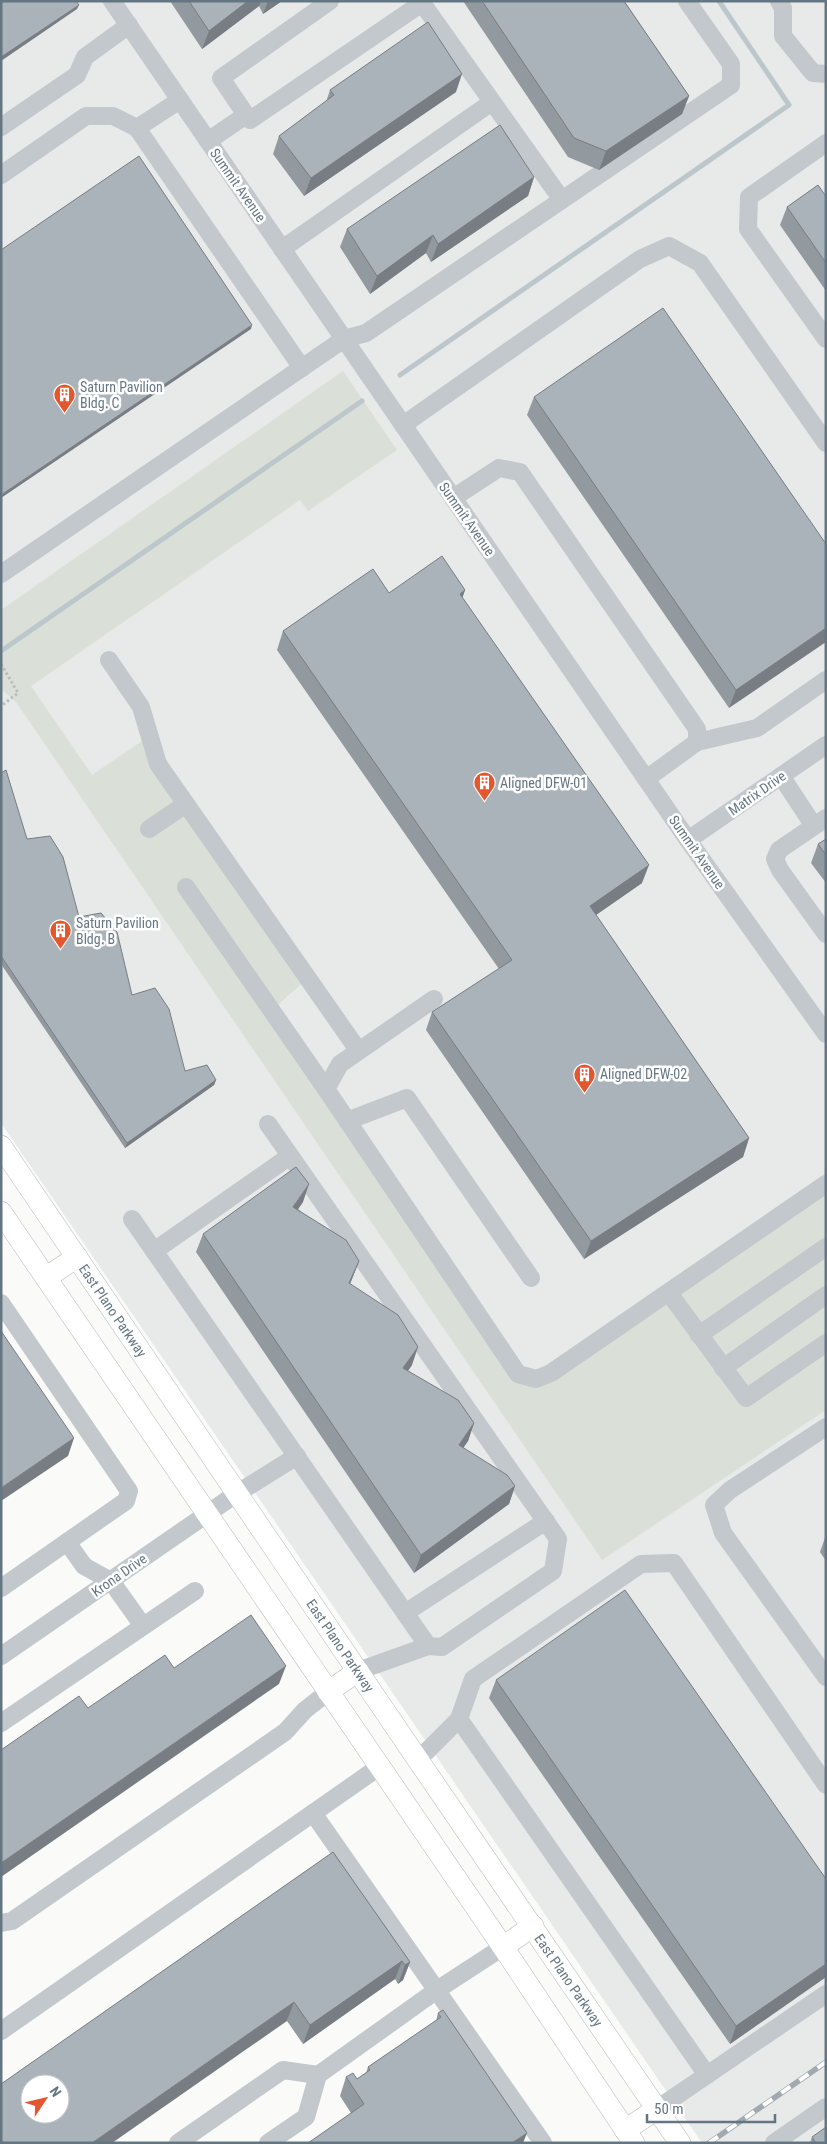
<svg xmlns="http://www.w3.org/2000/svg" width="827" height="2144" font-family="'Roboto Condensed',sans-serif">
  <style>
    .built { fill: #e8e9e9 }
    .green { fill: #dadfd7 }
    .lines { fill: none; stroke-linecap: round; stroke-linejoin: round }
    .stream { stroke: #bbc7cb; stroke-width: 5 }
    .major-casing { stroke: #b5babe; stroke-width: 22 }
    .path { stroke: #bbbfc2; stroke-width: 3; stroke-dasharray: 2.5 2.5; stroke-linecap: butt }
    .minor { stroke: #c3c8cc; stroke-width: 18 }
    .major { stroke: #fff; stroke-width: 21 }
    .rail-casing { stroke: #a2aab0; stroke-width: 5.5 }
    .rail { stroke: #fff; stroke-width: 4; stroke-dasharray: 11; stroke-linecap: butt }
    .wall { fill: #929a9f }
    .shaded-wall { fill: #777d82 }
    .building { fill: #aab3b9; stroke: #777d82; fill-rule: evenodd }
    .labels { text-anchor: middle; stroke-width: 5; stroke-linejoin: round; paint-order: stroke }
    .street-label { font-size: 14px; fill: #657683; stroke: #fff }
    .poi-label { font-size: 14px; fill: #657683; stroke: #fff; text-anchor: start }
  </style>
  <rect width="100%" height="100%" fill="#fafaf8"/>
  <polygon class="built" points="1,1 826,1 826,2143 702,2143 1,1123"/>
  <polygon class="green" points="343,371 397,450 308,511 300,500 31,686 92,775 142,741 306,980 273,1009 523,1381 826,1173 826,1410 602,1560 16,702 1,689 1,610"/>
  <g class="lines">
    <g class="stream">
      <polyline points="400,375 789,105 719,1"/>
      <polyline points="1,651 362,401"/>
    </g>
    <defs>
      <g id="major">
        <path id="s1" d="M1,1146L418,1760L680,2143"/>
        <polyline points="1,1212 503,1947 634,2143"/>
        <polyline points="47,1277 77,1257"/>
        <polyline points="328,1692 358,1671"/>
        <polyline points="503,1947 533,1926"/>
        <polyline points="625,2130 657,2109"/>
      </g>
    </defs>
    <use href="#major" class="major-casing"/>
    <polyline class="path" points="1,664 18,693 1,706"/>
    <g class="minor">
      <polyline points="112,1 688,840 826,1034"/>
      <polyline points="779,1 783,8 783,36 813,73 826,74"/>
      <polyline points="422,3 562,200"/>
      <polyline points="246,115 250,120 422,3 421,1"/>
      <polyline points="1,127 77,75 85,57 129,25"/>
      <polyline points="137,128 302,368"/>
      <polyline points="208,141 246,115 221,78 330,1"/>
      <polyline points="826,143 749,197 748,229 826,339"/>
      <polyline points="1,175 86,116 113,116 137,128 180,100"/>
      <polyline points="282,249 492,102"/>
      <polyline points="403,425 640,259 669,246 700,263 826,443"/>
      <polyline points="453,498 499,468 520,472 697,729 697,742 646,779"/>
      <polyline points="1,574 344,339 366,333 731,85 731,64 687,1"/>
      <polyline points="109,660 141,707 158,764 358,1050"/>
      <polyline points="697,742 757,728 826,680"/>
      <polyline points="781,776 814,826"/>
      <polyline points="826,818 779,850 775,859 780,870 826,934"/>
      <polyline points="149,829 186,804"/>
      <polyline points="688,840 826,745"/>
      <polyline points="186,887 326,1089"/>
      <polyline points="434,999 340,1064 326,1089 518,1374 536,1379 551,1373 826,1184"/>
      <polyline points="347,1121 407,1098 531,1278"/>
      <polyline points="268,1124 558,1539 553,1571 442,1647 428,1646 358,1671"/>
      <polyline points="132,1219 428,1646"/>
      <polyline points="154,1251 290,1156"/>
      <polyline points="669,1293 746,1398 826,1343"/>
      <polyline points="1,1303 129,1491 126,1501 1,1588"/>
      <polyline points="699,1335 826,1247"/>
      <polyline points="723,1368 826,1295"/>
      <polyline points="826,1427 730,1490 714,1505 723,1533 826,1677"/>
      <polyline points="67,1542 84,1566 111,1581 143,1626"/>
      <polyline points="405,1613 546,1521"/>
      <polyline points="1,1656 236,1494 297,1456"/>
      <polyline points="459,1719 707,2075"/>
      <polyline points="1,1723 195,1591"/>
      <polyline points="418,1760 459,1719 473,1679 641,1564 674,1563 826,1785"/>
      <polyline points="313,1813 543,2143"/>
      <polyline points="1,1923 12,1921 285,1732 305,1710 328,1692"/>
      <polyline points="1,2031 379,1767"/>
      <polyline points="657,2109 826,1994"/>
      <polyline points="178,2143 283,2070 318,2075 437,1990 503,1947"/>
      <polyline points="268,2143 306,2117 318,2075"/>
      <polyline points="774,2143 826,2107"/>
    </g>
    <use href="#major" class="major"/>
    <defs>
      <polyline id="rail" points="709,2143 826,2062"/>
    </defs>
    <use href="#rail" class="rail-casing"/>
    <use href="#rail" class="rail"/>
  </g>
  <g class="wall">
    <polygon points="170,1 282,1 263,14 259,6 202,49"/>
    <polygon points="463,1 624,1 689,96 682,114 599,170 568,157"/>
    <polygon points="330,90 456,92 304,196 273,154 279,136 326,102"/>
    <polygon points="534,177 528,196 431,262 426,253 370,294 340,247 347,229"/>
    <polygon points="826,194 826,291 780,225 787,207"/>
    <polygon points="534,397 826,544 729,708 527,415"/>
    <polygon points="465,590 462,598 642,883 596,915 749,1138 743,1157 584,1259 426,1030 432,1012 499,969 277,650 283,631 389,593"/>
    <polygon points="1,773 27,839 132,995 185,1071 216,1080 214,1085 125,1148 1,964"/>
    <polygon points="826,839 826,883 811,863 818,844"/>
    <polygon points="303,1202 298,1209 359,1261 350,1284 412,1365 408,1371 474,1423 468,1441 463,1448 515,1486 509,1504 414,1573 196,1252 203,1234"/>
    <polygon points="826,1535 826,1561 820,1552"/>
    <polygon points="496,1680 826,1879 826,1977 730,2044 489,1698"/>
    <polygon points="333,1852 410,1962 403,1980 398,1984 395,1979 303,2044 287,2021"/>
    <polygon points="438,2013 523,2143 351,2113 340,2096 346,2077 357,2079 366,2073 368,2067 436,2021"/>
    <polygon points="812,2137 826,2143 810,2143"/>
  </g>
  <g class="shaded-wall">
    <polygon points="248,1 261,1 259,6 202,49 209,31"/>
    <polygon points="268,1 282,1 263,14"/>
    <polygon points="79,5 77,9 1,61 1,57"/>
    <polygon points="462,74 456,92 304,196 311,178"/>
    <polygon points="689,96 682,114 599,170 606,151"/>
    <polygon points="534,177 528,196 431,262 438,244"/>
    <polygon points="433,235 426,253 370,294 377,276"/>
    <polygon points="252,325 251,329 1,498 1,495"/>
    <polygon points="465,590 459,608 460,594"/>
    <polygon points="826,628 826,642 729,708 736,690"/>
    <polygon points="649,865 642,883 583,924 590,906"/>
    <polygon points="216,1080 214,1085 125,1148 127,1143"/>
    <polygon points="749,1138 743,1157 584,1259 591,1241"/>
    <polygon points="309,1184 303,1202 287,1225 293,1207"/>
    <polygon points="359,1261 352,1279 342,1301 349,1283"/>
    <polygon points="418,1347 412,1365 397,1386 403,1368"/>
    <polygon points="474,1423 468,1441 453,1463 459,1445"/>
    <polygon points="74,1438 68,1456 1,1501 1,1488"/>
    <polygon points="515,1486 509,1504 414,1573 421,1555"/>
    <polygon points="286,1666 279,1684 1,1877 1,1863"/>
    <polygon points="402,1961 395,1979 303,2044 310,2025"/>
    <polygon points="410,1962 403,1980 398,1984 405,1965"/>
    <polygon points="826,1964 826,1977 730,2044 736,2026"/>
    <polygon points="294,2002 287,2021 112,2143 92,2143"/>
    <polygon points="527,2133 523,2143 512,2143"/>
  </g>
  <g class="building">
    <polygon points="1,1 76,1 79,5 1,57"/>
    <polygon points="189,1 248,1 209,31"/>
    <polygon points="482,1 624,1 689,96 606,151 574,138"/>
    <polygon points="428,22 462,74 311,178 279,136 334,95 330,90"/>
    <polygon points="500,125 534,177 438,244 433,235 377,276 347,229"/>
    <polygon points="139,156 252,325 1,495 1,250"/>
    <polygon points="818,185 825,195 826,194 826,263 787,207"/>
    <polygon points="663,308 826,544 826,628 736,690 534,397"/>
    <polygon points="442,556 465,590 460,594 649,865 590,906 749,1138 591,1241 432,1012 512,960 283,631 373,569 389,593"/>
    <polygon points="6,770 27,839 50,836 63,857 79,917 101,913 117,932 132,995 155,988 169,1009 185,1071 207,1065 216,1080 127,1143 1,956 1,773"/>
    <polygon points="826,839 826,855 818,844"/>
    <polygon points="296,1167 309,1184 293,1207 346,1240 359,1261 349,1283 398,1315 418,1347 403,1368 458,1400 474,1423 459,1445 507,1475 515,1486 421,1555 203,1234"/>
    <polygon points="1,1331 74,1438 1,1488"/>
    <polygon points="625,1590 826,1879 826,1964 736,2026 496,1680"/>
    <polygon points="251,1615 286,1666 1,1863 1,1750 79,1696 88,1708 165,1655 174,1668"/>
    <path d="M333,1852L410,1962L405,1965L402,1961L310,2025L294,2002L92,2143H1V2084ZM30,2084H60V2114H30Z"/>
    <polygon points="443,2010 527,2133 512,2143 308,2143 364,2104 346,2077 353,2073 357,2079 370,2070 368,2067 441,2017 438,2013"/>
    <polygon points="826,2127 826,2143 816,2143 812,2137"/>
  </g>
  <defs>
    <symbol id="building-pin" viewBox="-11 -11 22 30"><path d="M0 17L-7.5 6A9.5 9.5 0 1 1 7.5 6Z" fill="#e4572e" stroke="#fff"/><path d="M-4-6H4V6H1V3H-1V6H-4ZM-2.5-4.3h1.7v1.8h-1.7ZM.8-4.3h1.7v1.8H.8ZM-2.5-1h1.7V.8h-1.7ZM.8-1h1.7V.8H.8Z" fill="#fff"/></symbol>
  </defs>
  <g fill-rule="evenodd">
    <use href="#building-pin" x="52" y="382" width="25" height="34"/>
    <use href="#building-pin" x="472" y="770" width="25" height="34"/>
    <use href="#building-pin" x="48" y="918" width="25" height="34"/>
    <use href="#building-pin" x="572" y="1062" width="25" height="34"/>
  </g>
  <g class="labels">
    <g class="street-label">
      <text transform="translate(238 185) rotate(55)" y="5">Summit Avenue</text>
      <text transform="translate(467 519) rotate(55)" y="5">Summit Avenue</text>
      <text transform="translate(757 793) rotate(-35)" y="5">Matrix Drive</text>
      <text transform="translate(697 852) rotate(55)" y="5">Summit Avenue</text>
      <text dy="5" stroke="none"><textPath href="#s1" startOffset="199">East Plano Parkway</textPath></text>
      <text transform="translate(119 1575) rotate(-35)" y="5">Krona Drive</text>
      <text dy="5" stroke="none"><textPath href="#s1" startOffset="604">East Plano Parkway</textPath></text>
      <text dy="5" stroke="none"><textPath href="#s1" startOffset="1009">East Plano Parkway</textPath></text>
    </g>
    <g class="poi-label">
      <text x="80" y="392">Saturn Pavilion<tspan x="80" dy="16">Bldg. C</tspan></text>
      <text x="500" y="788">Aligned DFW-01</text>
      <text x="76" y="928">Saturn Pavilion<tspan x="76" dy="16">Bldg. B</tspan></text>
      <text x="600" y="1079">Aligned DFW-02</text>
    </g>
  </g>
  <rect width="827" height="2144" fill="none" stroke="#657683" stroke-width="5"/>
  <g transform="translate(45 2099) rotate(55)"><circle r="24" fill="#ffffff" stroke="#c1c8cd"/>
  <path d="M0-4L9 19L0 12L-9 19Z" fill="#e4572e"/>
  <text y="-8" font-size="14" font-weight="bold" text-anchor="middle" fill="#657683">N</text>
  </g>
  <path d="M647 2114v8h128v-8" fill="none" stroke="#657683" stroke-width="2.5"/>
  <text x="654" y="2114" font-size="15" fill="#657683" stroke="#ffffff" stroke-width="4" paint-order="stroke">50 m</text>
</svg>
